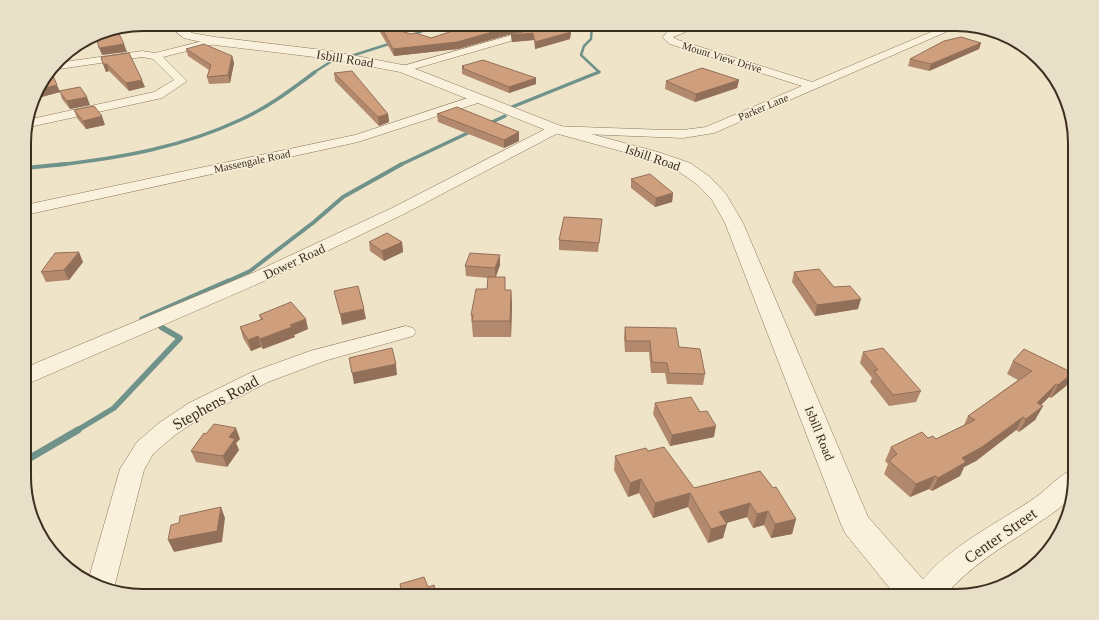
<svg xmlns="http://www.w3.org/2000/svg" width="1099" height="620" font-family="'Times New Roman',serif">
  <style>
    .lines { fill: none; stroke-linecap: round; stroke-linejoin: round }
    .stream-far4 { stroke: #6f938a; stroke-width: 2.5 }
    .stream-far3 { stroke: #6f938a; stroke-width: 3.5 }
    .stream-far2 { stroke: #6f938a; stroke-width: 4 }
    .stream-far1 { stroke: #6f938a; stroke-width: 5.5 }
    .stream { stroke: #6f938a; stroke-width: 7 }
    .minor-casing { stroke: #8d765c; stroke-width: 1 }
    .tertiary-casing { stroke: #8d765c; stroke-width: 1 }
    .minor { fill: #faf1dc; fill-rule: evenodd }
    .tertiary { fill: #faf1dc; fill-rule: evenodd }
    .wall { fill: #b2896c }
    .shaded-wall { fill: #916f58 }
    .building { fill: #cf9f7d; stroke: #916f58 }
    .labels { text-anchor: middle; stroke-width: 3; stroke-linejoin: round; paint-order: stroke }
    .far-street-label { font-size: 11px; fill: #3d2e20; stroke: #f7eed8 }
    .street-label { font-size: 13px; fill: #3d2e20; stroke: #f7eed8 }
    .near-street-label { font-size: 16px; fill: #3d2e20; stroke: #f7eed8 }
    .rim { fill: none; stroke: #3d2e20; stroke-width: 2 }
  </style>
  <rect width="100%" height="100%" fill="#f0e4c8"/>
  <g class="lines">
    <g class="stream-far4">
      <polyline points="592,24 591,39 584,46 581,55 599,72 597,73"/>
      <polyline points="411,36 437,24"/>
      <polyline points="351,56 392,43"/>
      <polyline points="313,73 335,59"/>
    </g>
    <g class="stream-far3">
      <polyline points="512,107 599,72"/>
      <polyline points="488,124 505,116"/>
      <path d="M57,165C120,158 183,147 240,120C267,108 291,90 315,72"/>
      <polyline points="400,165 472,131"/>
    </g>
    <g class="stream-far2">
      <polyline points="25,168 66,164"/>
      <polyline points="226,282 250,271 314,222 343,197 402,164"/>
    </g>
    <g class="stream-far1">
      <polyline points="142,319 229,281"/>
      <polyline points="76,431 114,408 180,338 161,327"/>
    </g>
    <polyline class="stream" points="25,461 78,430"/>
    <defs>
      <g id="minor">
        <polygon points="550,24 565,24 563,26 407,71 403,72 397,69 399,67"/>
        <polygon points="690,24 705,24 673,37 678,40 812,82 950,24 962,25 714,133 683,138 558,133 404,214 269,279 25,385 25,369 36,363 257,271 392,208 551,126 667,130 683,130 706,127 802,86 670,44 662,37 670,30"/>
        <polygon points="215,38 220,41 219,43 163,57 187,81 162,98 25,128 27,120 154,92 174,80 153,59 142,57 52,70 57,63 142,51 155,53"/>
        <polygon points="477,95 481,96 483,99 481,102 358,142 25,215 25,205 355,135"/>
        <polygon points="406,326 413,328 416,332 413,336 324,361 268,382 205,415 175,435 153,454 144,470 114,588 88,581 120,469 137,442 159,423 189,403 252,372 310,351"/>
        <path d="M1075,469C1075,478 1076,491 1070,498C1061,509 1045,518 1034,526C1003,547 969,566 945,596H913C932,554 999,523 1036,497C1049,488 1060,473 1075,469Z"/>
      </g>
      <polygon id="tertiary" points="166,24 179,24 192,33 215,37 331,51 408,66 561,126 658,152 690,163 710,177 726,194 743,223 868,517 928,585 932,596 896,596 845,533 841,524 725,223 712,200 698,185 678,171 646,158 551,132 400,72 331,59 215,45 188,39 184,38"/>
    </defs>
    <use href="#minor" class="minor-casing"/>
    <use href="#tertiary" class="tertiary-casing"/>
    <use href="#minor" class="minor"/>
    <use href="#tertiary" class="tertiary"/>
  </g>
  <g class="wall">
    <polygon points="628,24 659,24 645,28"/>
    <polygon points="380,25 411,34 431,38 529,29 458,49 394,56 380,32"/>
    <polygon points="571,32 570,39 535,49 534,40 512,42 511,35"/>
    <polygon points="981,43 979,49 929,71 908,66 910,59"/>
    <polygon points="186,49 232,56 234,63 230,83 209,84 207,77 209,70 188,56"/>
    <polygon points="101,57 145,87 129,91 109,71 106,72"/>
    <polygon points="462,66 536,78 536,84 509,93 462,74"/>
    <polygon points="334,73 388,114 389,122 379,126 335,81"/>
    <polygon points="739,80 737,88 695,102 665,89 666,81"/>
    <polygon points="36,90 59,91 90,105 70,109 62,99 60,92 34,99"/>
    <polygon points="74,110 105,125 86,129 77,118"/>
    <polygon points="437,114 519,132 519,141 504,148 438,122"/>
    <polygon points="631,179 673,193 672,202 655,207 631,188"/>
    <polygon points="602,219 598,252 559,250 559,240"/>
    <polygon points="369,242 402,242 403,252 384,261 370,251"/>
    <polygon points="83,262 69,280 46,282 41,272"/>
    <polygon points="500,265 496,277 505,277 505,290 511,290 512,305 511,337 473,337 471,315 487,289 488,278 466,276 465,266"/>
    <polygon points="794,272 834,287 858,309 815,316 792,282"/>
    <polygon points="259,315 308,329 294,335 295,337 263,349 261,347 251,351 243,338 240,327 261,320"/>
    <polygon points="625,327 679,347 705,374 703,385 667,384 665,373 651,373 649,352 625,352 624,338"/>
    <polygon points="1075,342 1075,348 1072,347"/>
    <polygon points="863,352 921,391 916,402 889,406 870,382 872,378 860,363"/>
    <polygon points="1013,361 1073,373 1066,386 1051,398 1049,397 1041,405 1043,406 1035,420 1019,432 1016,430 976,461 964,467 960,476 932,491 929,489 910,497 884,474 888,464 885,461 891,447 928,438 936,439 964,425 968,416 1018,380 1007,374"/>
    <polygon points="655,403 714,437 670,446 653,414"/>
    <polygon points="240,439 236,443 239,450 227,467 196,462 191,451"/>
    <polygon points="648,451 694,488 760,471 796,519 792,534 771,538 764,525 753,528 747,517 726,523 723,538 708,543 688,507 653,518 639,493 628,497 614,470 615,456"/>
  </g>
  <g class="shaded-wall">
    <polygon points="521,24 528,24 529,29 458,49 394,56 393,49"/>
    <polygon points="645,24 659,24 645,28"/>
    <polygon points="571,32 570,39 535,49 535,42"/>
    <polygon points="533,33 534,40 512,42 511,35"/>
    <polygon points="981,43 979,49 929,71 931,64"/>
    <polygon points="124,44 127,52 102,55 99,48"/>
    <polygon points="232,56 234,63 230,83 228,75"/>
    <polygon points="103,64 107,64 109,71 106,72"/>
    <polygon points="536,78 536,84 509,93 509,87"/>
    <polygon points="142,80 145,87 129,91 126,83"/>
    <polygon points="739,80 737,88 695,102 696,94"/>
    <polygon points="57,85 60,92 34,99 36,90"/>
    <polygon points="87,97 90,105 70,109 67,101"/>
    <polygon points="388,114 389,122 379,126 378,117"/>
    <polygon points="102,116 105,125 86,129 83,121"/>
    <polygon points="519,132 519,141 504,148 504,140"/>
    <polygon points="673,193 672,202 655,207 656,198"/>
    <polygon points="402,242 403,252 384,261 382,251"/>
    <polygon points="79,252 83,262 69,280 64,270"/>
    <polygon points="500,255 500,265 495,278 495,268"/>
    <polygon points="511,290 512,305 511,337 510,321"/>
    <polygon points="861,299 858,309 815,316 817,305"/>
    <polygon points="364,309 366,319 342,325 340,314"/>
    <polygon points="306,319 308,329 294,335 295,337 263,349 260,339 290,325"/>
    <polygon points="258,336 261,347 251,351 248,340"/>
    <polygon points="396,364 397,375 354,384 352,373"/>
    <polygon points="1073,373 1066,386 1051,398 1058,385"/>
    <polygon points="1056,384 1049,397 1031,415 1043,406 1035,420 1019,432 1026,419 1037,403"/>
    <polygon points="1023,417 1016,430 976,461 964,467 960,476 932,491 938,478 962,458"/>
    <polygon points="716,426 714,437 670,446 672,435"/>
    <polygon points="236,428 240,439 236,443 239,450 227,467 223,456 229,437"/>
    <polygon points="935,476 929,489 910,497 916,484"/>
    <polygon points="641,479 639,493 628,497 630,483"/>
    <polygon points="690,493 688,507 653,518 655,503"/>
    <polygon points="750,503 747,517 716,526 719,512"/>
    <polygon points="221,507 225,518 222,542 174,552 168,540"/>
    <polygon points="768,511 764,525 753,528 757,514"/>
    <polygon points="796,519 792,534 771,538 775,524"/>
    <polygon points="727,524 723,538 708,543 711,529"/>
  </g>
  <g class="building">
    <polygon points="474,24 521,24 457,42 393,49 380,25 411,34 416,33 431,38"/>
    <polygon points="545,26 571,32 535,42 533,33 511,35"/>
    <polygon points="118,32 124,44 99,48 96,36"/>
    <polygon points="961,37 981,43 931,64 910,59 944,41"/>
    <polygon points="204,44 232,56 228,75 207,77 211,65 186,49"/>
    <polygon points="129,53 142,80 126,83 107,64 103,64 101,57"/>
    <polygon points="483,60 536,78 509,87 462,68 464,67 462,66"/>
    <polygon points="702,68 739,80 696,94 666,81"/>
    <polygon points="51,71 57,85 36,90"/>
    <polygon points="352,71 388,114 378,117 334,73"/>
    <polygon points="80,87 87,97 67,101 59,91"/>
    <polygon points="94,106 102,116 83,121 74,110"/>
    <polygon points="457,107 519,132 504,140 437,114"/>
    <polygon points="650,174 673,193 656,198 631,179"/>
    <polygon points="564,217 602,219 599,243 559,240"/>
    <polygon points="387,233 402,242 382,251 369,242"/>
    <polygon points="79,252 64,270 41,272 55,253"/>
    <polygon points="470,253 500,255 495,268 465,266"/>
    <polygon points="819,269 834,287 850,286 861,299 817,305 794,272"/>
    <polygon points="488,277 505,277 505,290 511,290 510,321 472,321 473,315 471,315 476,289 487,289"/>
    <polygon points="358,286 364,309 340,314 334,291"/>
    <polygon points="291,302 306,319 290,325 292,327 260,339 258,336 248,340 240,327 263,319 259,315"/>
    <polygon points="625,327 676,328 679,347 700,349 705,374 669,373 667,363 652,362 650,341 626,341"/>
    <polygon points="392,348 396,364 352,373 349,358"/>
    <polygon points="883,348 921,391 893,395 874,371 878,370 863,352"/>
    <polygon points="1024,349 1073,373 1058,385 1056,384 1037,403 1043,406 1026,419 1023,417 982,447 962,458 966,462 938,478 935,476 916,484 889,461 897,454 891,447 922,432 928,438 933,436 936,439 975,420 968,416 1032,371 1013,361"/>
    <polygon points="691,397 700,412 707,411 716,426 672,435 655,403"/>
    <polygon points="214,424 236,428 229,437 235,439 223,456 191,451 204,433 206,434"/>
    <polygon points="664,447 694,488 760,471 773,488 776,487 796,519 775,524 768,511 757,514 750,503 719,512 727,524 711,529 690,493 655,503 641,479 630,483 615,456 646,448 648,451"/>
    <polygon points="221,507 217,531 168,540 171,525 179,523 180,516"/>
    <polygon points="424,577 428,587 434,585 437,596 403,596 400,584"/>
    <polygon points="270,594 270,596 263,596"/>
  </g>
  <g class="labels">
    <g class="far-street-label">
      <text transform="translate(722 57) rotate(17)" y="4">Mount View Drive</text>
      <text transform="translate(763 107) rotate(-23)" y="4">Parker Lane</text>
      <text transform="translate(252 161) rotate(-12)" y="4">Massengale Road</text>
    </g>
    <g class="street-label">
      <text transform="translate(345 58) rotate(9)" y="5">Isbill Road</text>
      <text transform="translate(653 157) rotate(19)" y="5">Isbill Road</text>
      <text transform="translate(294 261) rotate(-25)" y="5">Dower Road</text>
      <text transform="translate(820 433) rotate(68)" y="5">Isbill Road</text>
    </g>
    <g class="near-street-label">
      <text transform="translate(215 402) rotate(-29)" y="6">Stephens Road</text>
      <text transform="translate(1000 535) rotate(-35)" y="6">Center Street</text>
    </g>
  </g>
  <path d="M0 0H1099V620H0ZM143 31H956A112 112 0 0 1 1068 143V477A112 112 0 0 1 956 589H143A112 112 0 0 1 31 477V143A112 112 0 0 1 143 31Z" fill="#e8dfc9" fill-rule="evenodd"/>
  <path class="rim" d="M143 31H956A112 112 0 0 1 1068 143V477A112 112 0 0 1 956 589H143A112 112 0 0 1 31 477V143A112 112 0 0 1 143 31Z"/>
</svg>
